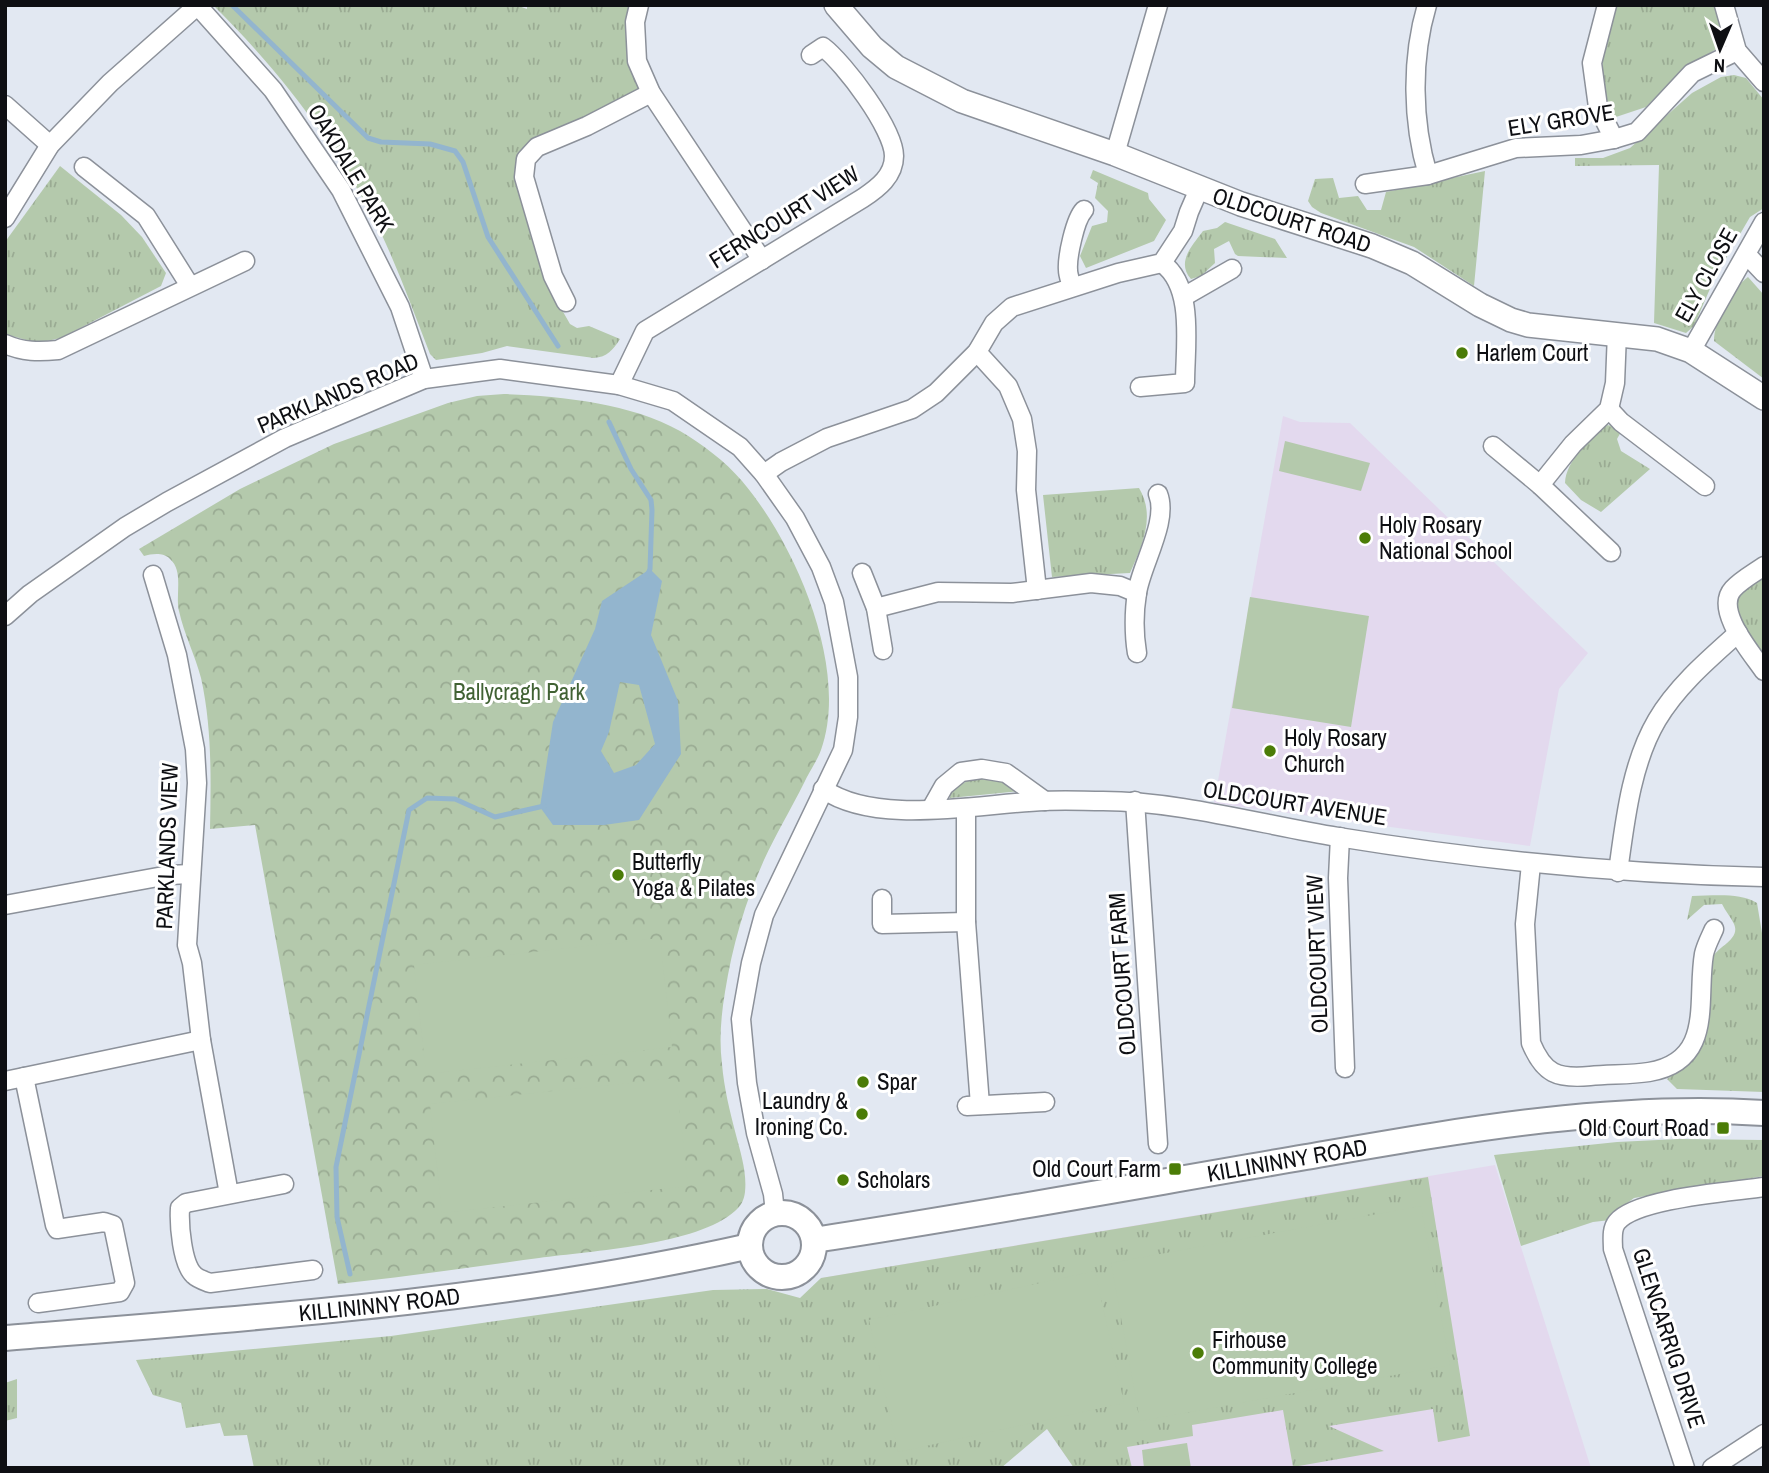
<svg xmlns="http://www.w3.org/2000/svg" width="1769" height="1473" font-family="'Archivo Narrow',sans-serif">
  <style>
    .education { fill: #e3d9ee }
    .grass { fill: url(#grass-tufts) }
    .forest { fill: url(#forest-crowns) }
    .garden { fill: #b4c9ac }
    .water { fill: #93b5ce; fill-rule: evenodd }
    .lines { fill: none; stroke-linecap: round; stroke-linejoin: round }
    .stream { stroke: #93b5ce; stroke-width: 5 }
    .minor-casing { stroke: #8c919a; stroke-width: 21 }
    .tertiary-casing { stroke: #8c919a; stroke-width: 26 }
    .secondary-casing { stroke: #8c919a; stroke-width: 28 }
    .minor { stroke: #fff; stroke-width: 18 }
    .tertiary { stroke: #fff; stroke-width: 23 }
    .secondary { stroke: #fff; stroke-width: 24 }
    .poi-dot { fill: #4b7c07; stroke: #fff; stroke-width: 2.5 }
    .labels { text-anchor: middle; stroke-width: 6; stroke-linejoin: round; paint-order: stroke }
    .street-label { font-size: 23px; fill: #0e0f13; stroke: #fff }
    .poi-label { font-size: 23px; fill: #0e0f13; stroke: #fff; text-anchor: start }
    .park-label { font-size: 23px; fill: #416234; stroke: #fff }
  </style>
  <defs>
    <pattern id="grass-tufts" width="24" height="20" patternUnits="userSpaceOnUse" patternTransform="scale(1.75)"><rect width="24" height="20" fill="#b4c9ac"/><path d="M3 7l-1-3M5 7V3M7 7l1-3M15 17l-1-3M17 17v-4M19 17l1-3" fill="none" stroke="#9aab93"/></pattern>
    <pattern id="forest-crowns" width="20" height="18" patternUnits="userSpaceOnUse" patternTransform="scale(1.75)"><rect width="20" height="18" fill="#b4c9ac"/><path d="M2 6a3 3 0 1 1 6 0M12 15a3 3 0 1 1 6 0" fill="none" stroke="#9aab93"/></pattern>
  </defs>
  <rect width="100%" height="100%" fill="#e2e8f2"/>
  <g class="education">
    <polygon points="1283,416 1300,422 1350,423 1588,653 1559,689 1530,846 1214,803"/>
    <polygon points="1495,1165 1591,1468 1074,1468 1047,1429 995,1468 821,1278"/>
  </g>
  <g class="grass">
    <path d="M213,5H516L527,9V5H635L640,84L634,97L522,156L558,303L570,324L577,328L589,326L620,339C613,350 607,357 594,358L507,346L482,353L436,360L430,354C414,313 399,271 380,231C339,148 279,70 213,5Z"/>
    <path d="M1613,5H1716L1722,30V41L1718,48L1683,69L1646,107L1613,118C1596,73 1602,50 1613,5Z"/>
    <polygon points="1734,75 1746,78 1764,100 1764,208 1750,217 1715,277 1694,326 1686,333 1654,323 1659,165 1575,166 1575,158 1603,158 1630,148 1692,93 1721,77"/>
    <polygon points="60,166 121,215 142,237 166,273 161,286 61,338 37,343 5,334 5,242"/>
    <polygon points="1093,170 1148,193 1149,199 1166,220 1154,241 1086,268 1080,256 1092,226 1107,222 1108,211 1095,198 1098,183 1090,178"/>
    <polygon points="1485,171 1474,286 1414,247 1321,213 1312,207 1308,201 1315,179 1333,178 1339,198 1358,196 1367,210 1381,210 1386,192"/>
    <path d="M1225,222L1275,239L1287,258L1238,256L1235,254L1229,241L1214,249L1215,263L1201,276L1191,279C1176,262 1192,246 1203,231L1217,228Z"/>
    <path d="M1748,277L1764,295V379L1714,341C1713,323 1733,287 1748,277Z"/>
    <path d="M1606,425L1615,426L1622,430L1617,439L1621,451L1650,469L1601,512L1581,500L1565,483C1566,460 1590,440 1606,425Z"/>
    <path d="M1139,488C1156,516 1142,546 1130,573L1052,577L1043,495Z"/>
    <path d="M1764,576V655C1756,643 1729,610 1737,596C1742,588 1756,581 1764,576Z"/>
    <polygon points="986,775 998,778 1021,791 950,798 948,792 969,780"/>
    <path d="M1692,896C1712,896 1739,892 1757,903L1764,945V1092L1677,1089L1667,1079C1716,1049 1710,1011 1711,960C1717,946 1741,940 1734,924C1731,917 1725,911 1722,904L1704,905L1687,920Z"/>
    <polygon points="1679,1139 1764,1140 1764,1176 1634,1198 1611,1215 1610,1220 1593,1222 1521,1246 1494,1155 1617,1142"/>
    <polygon points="1428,1177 1470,1436 1438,1442 1433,1409 1329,1426 1384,1451 1293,1467 1283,1410 1192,1425 1193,1436 1127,1447 1132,1468 1074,1468 1047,1429 1001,1468 254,1468 247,1435 224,1436 220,1423 186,1428 181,1403 153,1395 136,1360 391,1336 713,1290 767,1289 800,1298 821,1278"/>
    <polygon points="17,1379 17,1418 5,1421 5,1383"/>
  </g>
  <path class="forest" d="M504,394C560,396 631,403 680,431C702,444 725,461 742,481C795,543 850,669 821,750C817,761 809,772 804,783C791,809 776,834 764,860C745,902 732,947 725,992C721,1016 719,1040 722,1064C724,1088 730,1112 736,1135C741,1154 747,1173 745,1192C744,1200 741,1206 735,1211C698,1245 590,1251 539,1258C472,1267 405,1277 338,1284L255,825L210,829C211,779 212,727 201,678C195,655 184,634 179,611C175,596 184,571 170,559C163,552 152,554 144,556L139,549L240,489L334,444L448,403L477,396Z"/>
  <g class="garden">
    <polygon points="1285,441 1370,463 1361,491 1279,471"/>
    <polygon points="1250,597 1369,616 1351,727 1232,708"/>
    <polygon points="660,938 672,1047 426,1074 414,965"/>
    <polygon points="676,1078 688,1186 442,1213 430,1104"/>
    <polygon points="1421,1206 1450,1365 1140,1421 1111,1263"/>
    <polygon points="1095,1271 1124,1403 898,1452 869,1320"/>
    <polygon points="1187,1443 1191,1468 1144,1468 1142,1450"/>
  </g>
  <path class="water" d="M650,569L662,581L651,635L678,701L681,754L639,820L604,825H553L540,807L553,722L595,629L602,601ZM620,682L639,685L655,744L636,765L614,773L601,751L609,732Z"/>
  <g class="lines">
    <g class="stream">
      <polyline points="232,5 368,138 381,142 430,144 455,151 463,162 488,237 558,346"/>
      <polyline points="609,422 631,469 651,500 652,510 650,569 647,576"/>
      <polyline points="350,1274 337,1217 336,1167 409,810 427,798 455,799 495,817 544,806"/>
    </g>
    <defs>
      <g id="minor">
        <polyline points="197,5 273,90 341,190 400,307 424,379"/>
        <polyline points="639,5 635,22 637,61 651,93 762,260"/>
        <path d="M1427,5C1411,59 1412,122 1428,175"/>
        <polyline points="1607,5 1592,63 1598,107 1614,139"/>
        <polyline points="1724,5 1737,51 1764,82"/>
        <polyline points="5,105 50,145"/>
        <polyline points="1115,154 1158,5"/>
        <polyline points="84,167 146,216 190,286"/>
        <polyline points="1365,184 1428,175 1516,148 1581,145 1614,139 1637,132 1692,73 1737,51"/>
        <polyline points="5,218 50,145 110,83 197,6"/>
        <polyline points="1747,255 1764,273"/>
        <path d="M1072,287C1071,282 1068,276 1068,270C1067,257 1075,219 1084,210"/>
        <polyline points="1185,296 1232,269"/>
        <polyline points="566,302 553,276 524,177 526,159 537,147 587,126 651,93"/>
        <path d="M5,344C23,352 39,352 58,350L245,261"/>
        <polyline points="1691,351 1764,222"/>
        <polyline points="977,352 1008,386 1022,419 1027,451 1026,490 1037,590"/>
        <path d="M619,385L645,331L863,198C878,188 894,176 894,156C894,129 844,63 823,47L811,55"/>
        <path d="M1140,387L1185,383C1185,346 1195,287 1162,263"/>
        <polyline points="1609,409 1621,422 1705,486"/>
        <polyline points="1493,446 1540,485 1611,552"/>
        <polyline points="764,474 781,462 827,438 912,409 936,393 977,352 994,323 1012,307 1118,273 1162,263 1183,231 1189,212 1199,189"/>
        <polyline points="1540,485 1573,444 1609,409 1615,383 1617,333"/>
        <path d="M1764,566C1754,573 1741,580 1733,589C1714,610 1751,652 1764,671"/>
        <polyline points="862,573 876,608 883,650"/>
        <polyline points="153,575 177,655 195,749 197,783 187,945 192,963 201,1040 229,1194"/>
        <polyline points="876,608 938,592 1012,593 1091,583 1120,586 1137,593"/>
        <polyline points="5,616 30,594 125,527 167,502 285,438 424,379 500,369 619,385 673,401 740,447 764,474 795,518 821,567 834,602 848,677 848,717 843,750 764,915 751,963 741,1019 747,1083 756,1133 773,1194 775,1213"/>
        <path d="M1137,653C1134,635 1134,611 1137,593C1141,565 1169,521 1158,494"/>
        <path d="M823,789C878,827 981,803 1045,801C1065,800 1084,801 1103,801C1179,801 1263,825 1338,837C1479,860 1621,874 1764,877"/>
        <polyline points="1135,801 1158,1144"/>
        <polyline points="966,808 966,922 980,1105"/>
        <polyline points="931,809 944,786 961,772 982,769 1006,773 1045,801"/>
        <polyline points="1340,837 1338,878 1345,1068"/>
        <path d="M1531,864L1525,924L1531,1043C1544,1074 1557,1079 1590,1076C1609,1074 1630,1075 1649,1072C1715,1061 1696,1000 1704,954C1706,945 1711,936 1714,929"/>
        <path d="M1618,872C1625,821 1631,764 1657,720C1677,686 1709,659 1738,633"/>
        <polyline points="882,899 882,924 966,922"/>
        <polyline points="5,905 169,875 191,874"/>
        <polyline points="24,1077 55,1225 57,1229 104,1222 113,1225 125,1283 120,1292 38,1303"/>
        <polyline points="5,1081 201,1040"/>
        <polyline points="967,1106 1045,1102"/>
        <path d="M284,1184L186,1203L180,1208C179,1225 182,1264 194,1275C198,1279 205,1281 210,1283L313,1270"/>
        <path d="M1685,1468L1613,1249C1613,1241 1611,1229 1617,1222C1637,1198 1731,1192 1764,1187"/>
        <polyline points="1712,1468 1764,1434"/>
      </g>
      <polyline id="tertiary" points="836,5 872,47 896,67 962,101 1115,154 1241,204 1372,246 1412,263 1480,305 1511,320 1528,325 1657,339 1691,351 1764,398"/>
      <g id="secondary">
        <circle cx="782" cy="1245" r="32"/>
        <path id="s1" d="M814,1240C979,1215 1142,1185 1306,1157C1457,1131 1610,1103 1764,1113"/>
        <path id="s2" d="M5,1338C254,1318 506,1301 750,1246"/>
      </g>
    </defs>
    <use href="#minor" class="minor-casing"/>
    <use href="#tertiary" class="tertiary-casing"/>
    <use href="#secondary" class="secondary-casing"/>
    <use href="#minor" class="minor"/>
    <use href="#tertiary" class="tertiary"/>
    <use href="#secondary" class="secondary"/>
  </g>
  <g class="poi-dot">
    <circle cx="1462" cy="353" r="7"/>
    <circle cx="1365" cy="538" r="7"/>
    <circle cx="1270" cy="751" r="7"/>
    <circle cx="618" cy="875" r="7"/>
    <circle cx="863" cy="1082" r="7"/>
    <circle cx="862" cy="1114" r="7"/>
    <rect x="1716" y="1121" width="14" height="14" rx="3.5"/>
    <rect x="1168" y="1162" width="14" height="14" rx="3.5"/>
    <circle cx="843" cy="1180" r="7"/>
    <circle cx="1198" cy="1353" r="7"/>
  </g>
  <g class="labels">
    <g class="street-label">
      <text transform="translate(1561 120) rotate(-9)" y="8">ELY GROVE</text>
      <text transform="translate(351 168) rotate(59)" y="8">OAKDALE PARK</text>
      <text transform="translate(784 217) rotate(-32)" y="8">FERNCOURT VIEW</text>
      <text transform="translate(1292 220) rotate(18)" y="8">OLDCOURT ROAD</text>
      <text transform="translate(1706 275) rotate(-61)" y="8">ELY CLOSE</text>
      <text transform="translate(338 393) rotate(-23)" y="8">PARKLANDS ROAD</text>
      <text transform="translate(1295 803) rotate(9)" y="8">OLDCOURT AVENUE</text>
      <text transform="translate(167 846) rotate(-88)" y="8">PARKLANDS VIEW</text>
      <text transform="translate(1317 954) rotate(-92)" y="8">OLDCOURT VIEW</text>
      <text transform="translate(1122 974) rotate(-94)" y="8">OLDCOURT FARM</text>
      <text dy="8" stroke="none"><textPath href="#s1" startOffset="480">KILLININNY ROAD</textPath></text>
      <text dy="8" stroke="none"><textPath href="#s2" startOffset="376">KILLININNY ROAD</textPath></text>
      <text transform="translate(1669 1338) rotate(72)" y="8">GLENCARRIG DRIVE</text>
    </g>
    <g class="poi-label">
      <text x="1476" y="361">Harlem Court</text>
      <text x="1379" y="533">Holy Rosary<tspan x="1379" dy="26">National School</tspan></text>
      <text x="1284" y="746">Holy Rosary<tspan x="1284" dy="26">Church</tspan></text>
      <text x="632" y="870">Butterfly<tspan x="632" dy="26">Yoga &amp; Pilates</tspan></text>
      <text x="877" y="1090">Spar</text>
      <text x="848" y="1109" text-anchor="end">Laundry &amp;<tspan x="848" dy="26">Ironing Co.</tspan></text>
      <text x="1709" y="1136" text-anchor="end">Old Court Road</text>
      <text x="1161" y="1177" text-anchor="end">Old Court Farm</text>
      <text x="857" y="1188">Scholars</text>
      <text x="1212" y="1348">Firhouse<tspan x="1212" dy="26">Community College</tspan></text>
    </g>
    <g class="park-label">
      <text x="519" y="700">Ballycragh Park</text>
    </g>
  </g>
  <rect width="1769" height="1473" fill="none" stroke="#0e0f13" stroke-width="14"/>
  <g transform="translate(1720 49) rotate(182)" stroke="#ffffff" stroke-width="5" paint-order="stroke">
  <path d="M0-5L12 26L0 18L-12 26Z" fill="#0e0f13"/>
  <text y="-10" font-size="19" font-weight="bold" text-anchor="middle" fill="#0e0f13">N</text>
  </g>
</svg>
